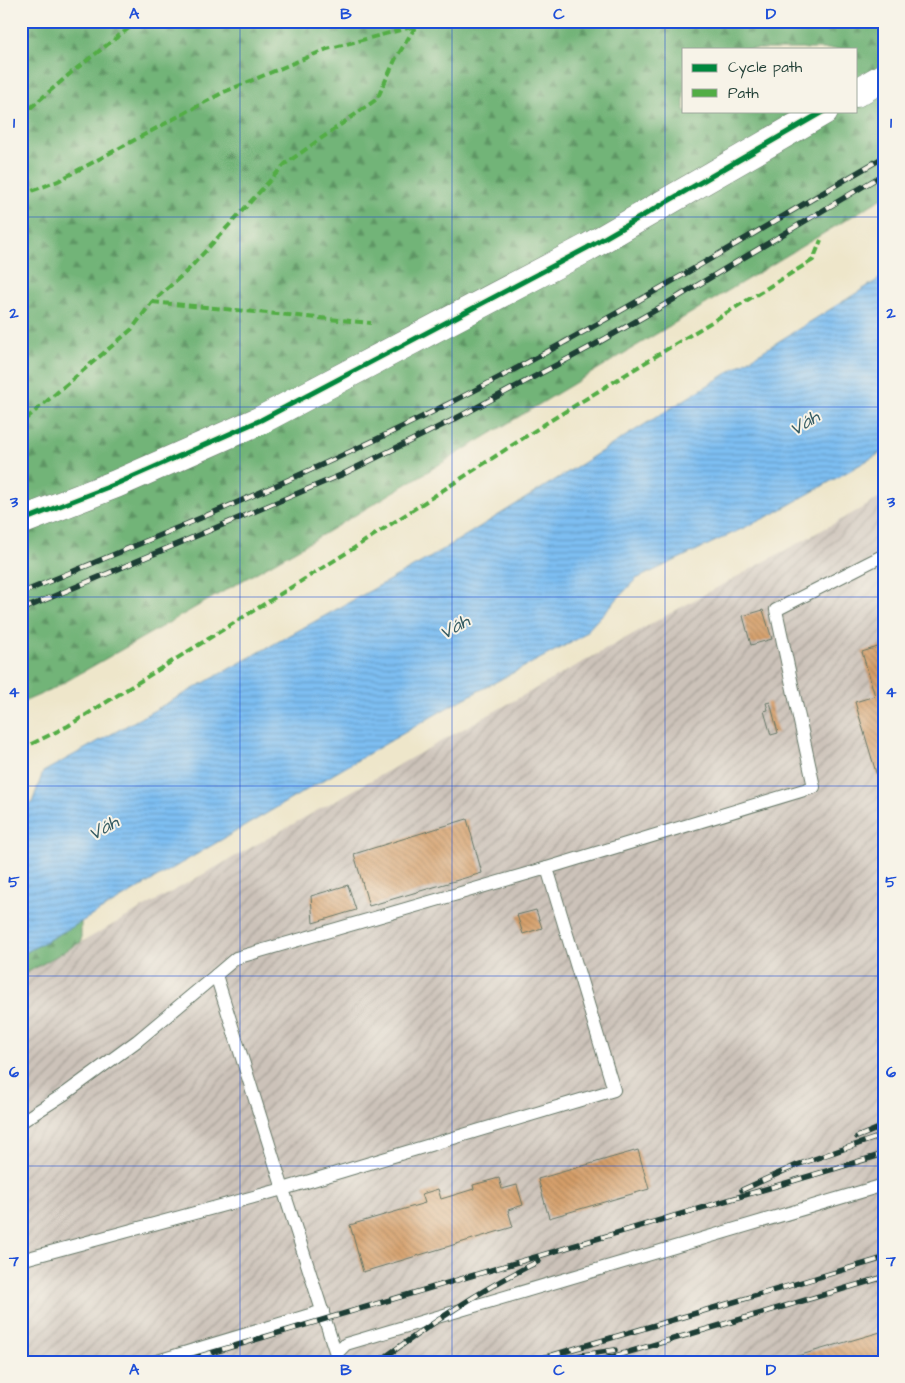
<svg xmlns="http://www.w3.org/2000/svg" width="905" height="1383" font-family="'Architects Daughter',sans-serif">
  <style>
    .industrial { fill: url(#industrial-furrows) }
    .forest { fill: url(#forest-firs); stroke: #487856; fill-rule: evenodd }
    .water { fill: url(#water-rules); stroke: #4e7e93 }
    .building { fill: url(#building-back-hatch) }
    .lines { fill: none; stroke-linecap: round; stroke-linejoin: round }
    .service-casing { stroke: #677868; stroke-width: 14 }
    .tertiary-casing { stroke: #677868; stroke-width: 29 }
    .service { stroke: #fff; stroke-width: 12 }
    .tertiary { stroke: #fff; stroke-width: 28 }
    .rail-casing { stroke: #1f3d34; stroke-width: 5.5 }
    .rail { stroke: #f7f3e8; stroke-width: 4; stroke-dasharray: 11; stroke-linecap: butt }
    .quiet { stroke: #52ad45; stroke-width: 4; stroke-dasharray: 8 4; stroke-linecap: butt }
    .cycleway-casing { stroke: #f7f3e8; stroke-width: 8 }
    .cycleway { stroke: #00873e; stroke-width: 5 }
    .grid { fill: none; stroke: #1d4ed8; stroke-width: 1; stroke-opacity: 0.55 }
    .labels { text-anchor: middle; stroke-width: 4; stroke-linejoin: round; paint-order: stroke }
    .water-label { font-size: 19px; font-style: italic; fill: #365d64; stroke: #f7f3e8 }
    .neatline { fill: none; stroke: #1d4ed8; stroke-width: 2 }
    .grid-label { font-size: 16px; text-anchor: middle; font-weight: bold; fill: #1d4ed8 }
  </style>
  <defs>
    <pattern id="industrial-furrows" width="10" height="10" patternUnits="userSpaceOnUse" patternTransform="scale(1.25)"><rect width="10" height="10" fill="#ccc2b9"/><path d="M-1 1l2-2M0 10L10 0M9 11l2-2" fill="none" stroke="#a59f97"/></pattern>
    <pattern id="forest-firs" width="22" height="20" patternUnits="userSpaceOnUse" patternTransform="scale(1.25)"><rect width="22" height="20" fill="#72b478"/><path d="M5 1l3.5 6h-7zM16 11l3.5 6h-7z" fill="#5d9463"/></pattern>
    <pattern id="water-rules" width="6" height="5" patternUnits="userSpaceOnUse" patternTransform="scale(1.25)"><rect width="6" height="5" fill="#7dbef2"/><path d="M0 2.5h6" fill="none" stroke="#669cc5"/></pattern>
    <pattern id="building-back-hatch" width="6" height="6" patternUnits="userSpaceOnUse" patternTransform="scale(1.25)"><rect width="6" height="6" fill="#d59e69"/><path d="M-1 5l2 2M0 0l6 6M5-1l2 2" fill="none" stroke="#ac8257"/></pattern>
  </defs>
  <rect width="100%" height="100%" fill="#f7f3e8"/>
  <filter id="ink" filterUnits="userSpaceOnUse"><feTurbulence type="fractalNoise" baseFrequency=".02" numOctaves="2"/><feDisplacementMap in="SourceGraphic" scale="10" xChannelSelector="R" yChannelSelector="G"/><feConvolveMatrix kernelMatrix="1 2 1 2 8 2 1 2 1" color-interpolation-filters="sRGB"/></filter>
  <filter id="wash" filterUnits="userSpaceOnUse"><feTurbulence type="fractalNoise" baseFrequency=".0096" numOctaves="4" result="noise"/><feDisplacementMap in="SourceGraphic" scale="20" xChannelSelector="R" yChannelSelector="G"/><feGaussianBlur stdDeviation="1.12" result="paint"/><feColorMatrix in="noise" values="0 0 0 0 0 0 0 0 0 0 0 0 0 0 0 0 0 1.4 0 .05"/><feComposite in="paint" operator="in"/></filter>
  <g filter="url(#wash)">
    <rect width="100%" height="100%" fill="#eee6ca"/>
    <polygon class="industrial" points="884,496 884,1362 21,1362 21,976 660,619"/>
    <g class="forest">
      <path d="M21,21H884V197L322,535L51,690L21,703ZM684,49H856V111H684Z"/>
      <polygon points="81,922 81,942 21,976 21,955"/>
    </g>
    <polygon class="water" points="884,276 884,451 773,514 636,579 581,637 450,706 81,922 21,955 21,809 32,803 43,772 431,557"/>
    <g id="blocks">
      <g class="building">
        <polygon points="763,610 772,639 751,645 743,616"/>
        <polygon points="884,645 884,796 883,796 855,702 875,696 862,652"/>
        <polygon points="770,702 778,733 771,735 764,711 768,710 766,703"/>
        <polygon points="467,819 482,873 369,906 354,854"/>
        <polygon points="348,885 356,910 313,923 311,896"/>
        <polygon points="536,910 542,928 523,934 517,915"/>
        <polygon points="638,1150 649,1189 549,1218 538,1179"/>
        <polygon points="499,1178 502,1189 517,1185 523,1205 508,1210 513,1227 363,1272 350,1225 425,1203 422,1194 438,1189 441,1199 474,1189 473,1185"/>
        <polygon points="884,1331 884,1362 781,1362 780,1361"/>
      </g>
    </g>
  </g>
  <g filter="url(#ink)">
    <use href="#blocks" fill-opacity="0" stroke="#677868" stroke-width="1"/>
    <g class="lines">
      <defs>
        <g id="service">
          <polyline points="21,1122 66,1093 137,1041 216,975"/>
          <polyline points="21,1260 283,1189 216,975 236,958 547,868"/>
          <polyline points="336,1354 283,1189 614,1090 547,868 814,787 776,610 884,555"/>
          <polyline points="337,1359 336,1354 346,1344 884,1185"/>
          <polyline points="154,1362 323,1311"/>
        </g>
        <g id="tertiary">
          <polyline points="856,93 884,77"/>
          <polyline points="21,521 116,484 261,420 587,248 824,111"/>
        </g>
      </defs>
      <use href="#service" class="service-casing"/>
      <use href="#tertiary" class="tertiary-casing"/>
      <use href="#service" class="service"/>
      <use href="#tertiary" class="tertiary"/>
      <defs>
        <g id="rail">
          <path d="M21,593C163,534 307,476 444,406C595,330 738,242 884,157"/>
          <polyline points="21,610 341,475 451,421 596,344 666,304 884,174"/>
          <polyline points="857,1137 884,1126"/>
          <polyline points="742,1190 797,1165 884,1135"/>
          <polyline points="563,1358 615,1350"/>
          <polyline points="180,1362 884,1154"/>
          <path d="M378,1362C430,1325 481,1289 539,1261"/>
          <polyline points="529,1362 884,1258"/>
          <polyline points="595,1362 884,1277"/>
        </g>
      </defs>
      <use href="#rail" class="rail-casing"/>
      <use href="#rail" class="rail"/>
      <g class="quiet">
        <polyline points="21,116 72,72 138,21"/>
        <polyline points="21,195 58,181 224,92 327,49 416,26 396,58 377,99 285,164 188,270 152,302 132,329 21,423"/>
        <polyline points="152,302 371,323"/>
        <polyline points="21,749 68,726 348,552 548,422 813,260 821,240"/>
      </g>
      <defs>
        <polyline id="cycleway" points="21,521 116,484 261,420 587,248 824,111"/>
      </defs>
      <use href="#cycleway" class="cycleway-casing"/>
      <use href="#cycleway" class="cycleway"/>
    </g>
  </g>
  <path class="grid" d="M240,21V1362M452,21V1362M665,21V1362M21,217H884M21,407H884M21,597H884M21,786H884M21,976H884M21,1166H884"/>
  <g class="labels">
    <g class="water-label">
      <text transform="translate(804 422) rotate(-32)" y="7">Váh</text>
      <text transform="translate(454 626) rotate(-30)" y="7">Váh</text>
      <text transform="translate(103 827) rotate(-30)" y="7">Váh</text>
    </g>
  </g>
  <rect width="905" height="1383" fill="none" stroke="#f7f3e8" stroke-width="55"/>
  <rect x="682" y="48" width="175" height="65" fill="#f7f3e8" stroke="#a1aaa0"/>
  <rect x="692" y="64" width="25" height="8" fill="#00873e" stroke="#a1aaa0"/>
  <text x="728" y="72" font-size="15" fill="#1f3d34">Cycle path</text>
  <rect x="692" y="89" width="25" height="8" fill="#52ad45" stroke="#a1aaa0"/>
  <text x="728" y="98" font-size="15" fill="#1f3d34">Path</text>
  <rect x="28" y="28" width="850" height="1328" class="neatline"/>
  <g class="grid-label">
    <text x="134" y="19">A</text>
    <text x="346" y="19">B</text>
    <text x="559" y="19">C</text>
    <text x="771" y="19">D</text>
    <text x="14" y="128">1</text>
    <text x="891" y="128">1</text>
    <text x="14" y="318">2</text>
    <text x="891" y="318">2</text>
    <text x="14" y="507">3</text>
    <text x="891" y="507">3</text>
    <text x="14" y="697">4</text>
    <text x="891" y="697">4</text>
    <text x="14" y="887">5</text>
    <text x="891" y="887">5</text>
    <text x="14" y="1077">6</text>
    <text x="891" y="1077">6</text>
    <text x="14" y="1266">7</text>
    <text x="891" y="1266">7</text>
    <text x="134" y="1375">A</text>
    <text x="346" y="1375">B</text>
    <text x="559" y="1375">C</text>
    <text x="771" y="1375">D</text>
  </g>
</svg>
